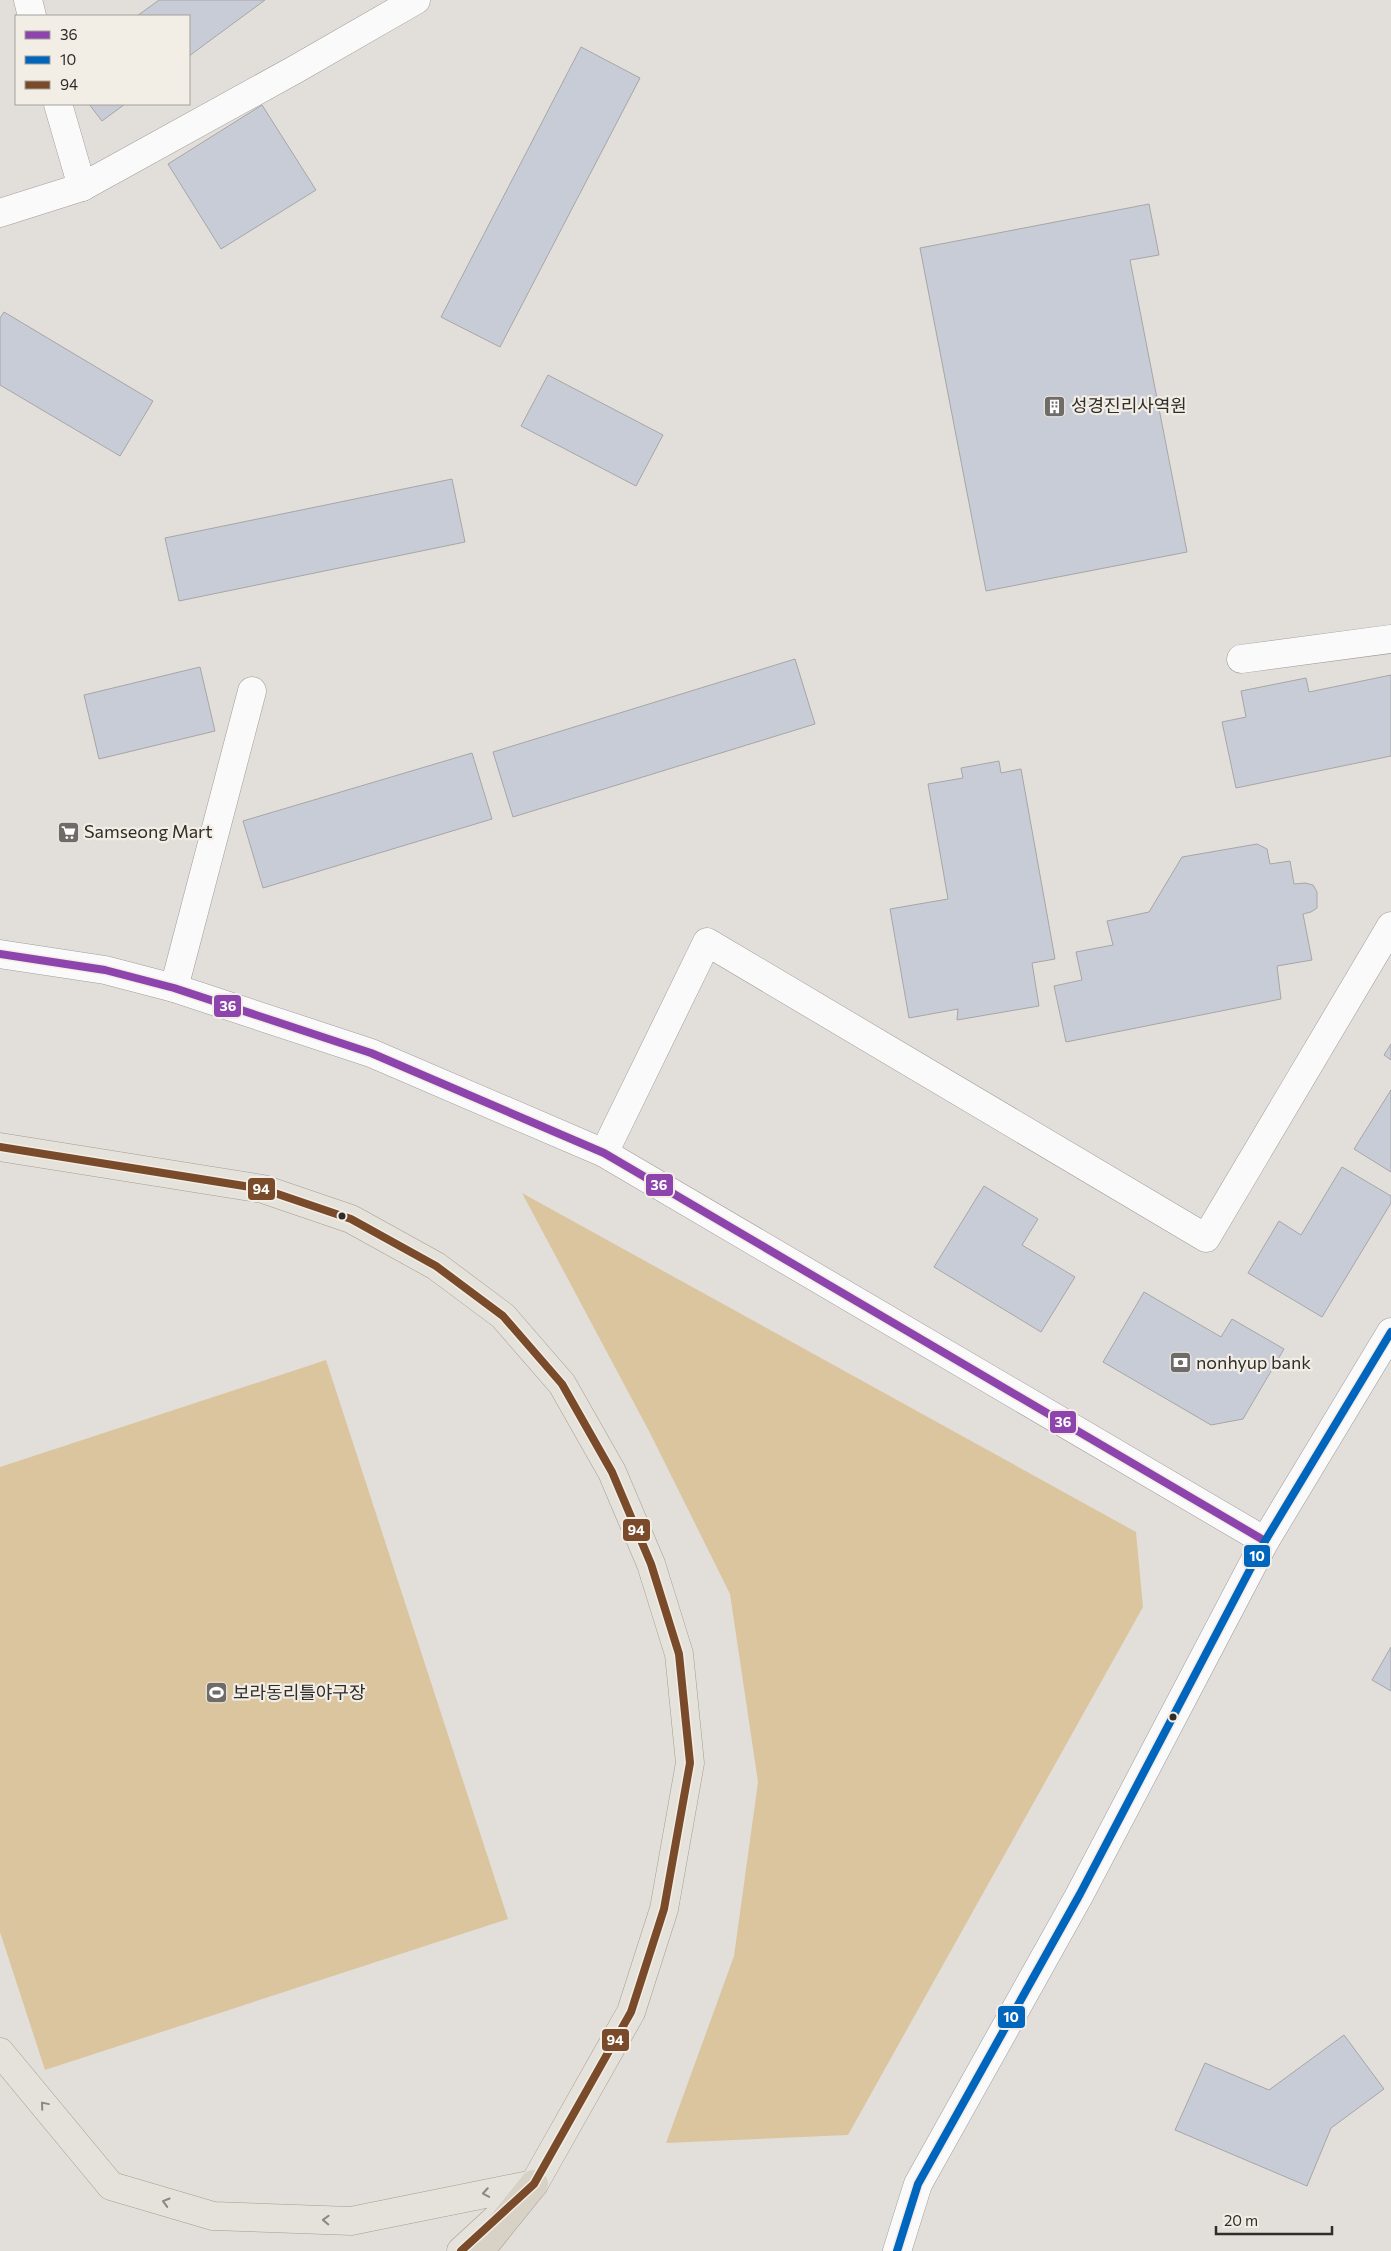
<svg xmlns="http://www.w3.org/2000/svg" width="1391" height="2251" font-family="Commissioner,'Noto Sans KR',sans-serif">
  <style>
    .green { fill: #dbc59e }
    .building { fill: #c8ccd7; stroke: #a7a6a6 }
    .lines { fill: none; stroke-linecap: round; stroke-linejoin: round }
    .minor-casing { stroke: #9f9c9a; stroke-width: 29 }
    .major-casing { stroke: #a49d90; stroke-width: 29 }
    .highway-casing { stroke: #a49d90; stroke-width: 29 }
    .minor { stroke: #fbfafa; stroke-width: 28 }
    .major { stroke: #e5e2db; stroke-width: 28 }
    .highway { stroke: #d7d1c6; stroke-width: 28 }
    .bus-1-casing { stroke: #f2ede5; stroke-width: 11 }
    .bus-2-casing { stroke: #f2ede5; stroke-width: 11 }
    .bus-3-casing { stroke: #f2ede5; stroke-width: 11 }
    .bus-1 { stroke: #8e44ad; stroke-width: 8 }
    .bus-2 { stroke: #0065bd; stroke-width: 8 }
    .bus-3 { stroke: #7a4b2a; stroke-width: 8 }
    .oneway { stroke: #8a8882 }
    .bus-dot { fill: #2f2d2a; stroke: #f2ede5; stroke-width: 2 }
    .labels { text-anchor: middle; stroke-width: 4.5; stroke-linejoin: round; paint-order: stroke }
    .poi-label { font-size: 18px; fill: #2f2d2a; stroke: #f2ede5; text-anchor: start }
    .line-badge { stroke: #f2ede5; stroke-width: 2 }
    .badge-label { font-size: 14px; text-anchor: middle; font-weight: bold; fill: #fff }
  </style>
  <rect width="100%" height="100%" fill="#e2dfdb"/>
  <g class="green">
    <polygon points="522,1193 1136,1532 1143,1607 848,2135 666,2143 734,1956 758,1782 730,1594 650,1433"/>
    <polygon points="326,1360 508,1919 45,2070 0,1932 0,1467"/>
  </g>
  <g class="building">
    <polygon points="159,0 265,0 189,56 189,16 137,16"/>
    <polygon points="581,47 640,78 500,347 441,317"/>
    <polygon points="89,104 125,104 102,121"/>
    <polygon points="262,105 316,190 221,249 168,164"/>
    <polygon points="1149,204 1159,255 1130,260 1187,552 986,591 920,248"/>
    <polygon points="4,312 153,401 120,456 0,385 0,318"/>
    <polygon points="548,375 663,435 636,486 521,426"/>
    <polygon points="452,479 465,542 179,601 165,538"/>
    <polygon points="795,659 815,724 513,817 493,752"/>
    <polygon points="200,667 215,731 99,759 84,695"/>
    <polygon points="1391,675 1391,756 1236,788 1222,722 1246,717 1241,691 1306,678 1309,692"/>
    <polygon points="472,753 492,819 263,888 243,821"/>
    <polygon points="999,761 1001,773 1021,769 1055,959 1032,963 1039,1006 957,1020 958,1009 909,1018 890,909 948,899 928,784 963,778 961,768"/>
    <polygon points="1257,844 1267,849 1270,864 1290,861 1294,884 1305,883 1313,885 1317,892 1317,908 1311,912 1303,914 1312,960 1277,966 1281,999 1066,1042 1054,986 1082,980 1076,952 1113,945 1107,921 1149,912 1182,857"/>
    <polygon points="1391,1044 1391,1060 1384,1055"/>
    <polygon points="1391,1090 1391,1172 1354,1149"/>
    <polygon points="1342,1167 1391,1196 1391,1203 1322,1317 1248,1273 1279,1221 1301,1235"/>
    <polygon points="984,1186 1038,1219 1022,1245 1075,1277 1041,1332 934,1267"/>
    <polygon points="1144,1292 1221,1337 1232,1319 1284,1349 1243,1419 1211,1425 1103,1362"/>
    <polygon points="1391,1647 1391,1691 1372,1680"/>
    <polygon points="1344,2035 1384,2089 1331,2128 1307,2186 1175,2130 1205,2063 1269,2090"/>
  </g>
  <g class="lines">
    <defs>
      <g id="minor">
        <polyline points="28,0 32,16"/>
        <polyline points="58,104 82,187"/>
        <polyline points="0,213 82,187 296,69 416,0"/>
        <polyline points="1241,659 1391,639"/>
        <polyline points="0,954 105,970 174,988 371,1053 604,1153 1265,1541"/>
        <polyline points="174,988 252,691"/>
        <polyline points="604,1153 707,942 1206,1238 1391,926"/>
        <polyline points="897,2251 918,2184 1080,1894 1265,1541 1391,1332"/>
      </g>
      <g id="major">
        <polyline points="0,1147 263,1189 351,1219 436,1266 503,1316 562,1384 612,1472 651,1564 679,1654 690,1763 664,1909 631,2012 534,2184 461,2251"/>
        <polyline points="0,2052 111,2186 213,2216 351,2221 534,2184"/>
      </g>
      <polyline id="highway" points="480,2251 534,2184"/>
    </defs>
    <use href="#minor" class="minor-casing"/>
    <use href="#major" class="major-casing"/>
    <use href="#highway" class="highway-casing"/>
    <use href="#minor" class="minor"/>
    <use href="#major" class="major"/>
    <use href="#highway" class="highway"/>
    <defs>
      <polyline id="bus-1" points="0,954 105,970 174,988 371,1053 604,1153 1265,1541"/>
      <polyline id="bus-2" points="897,2251 918,2184 1080,1894 1265,1541 1391,1332"/>
      <polyline id="bus-3" points="0,1147 263,1189 351,1219 436,1266 503,1316 562,1384 612,1472 651,1564 679,1654 690,1763 664,1909 631,2012 534,2184 461,2251"/>
    </defs>
    <use href="#bus-1" class="bus-1-casing"/>
    <use href="#bus-2" class="bus-2-casing"/>
    <use href="#bus-3" class="bus-3-casing"/>
    <use href="#bus-1" class="bus-1"/>
    <use href="#bus-2" class="bus-2"/>
    <use href="#bus-3" class="bus-3"/>
  </g>
  <defs><path id="oneway-chevron" d="M-2-3.5L2.5 0L-2 3.5" fill="none" stroke-width="1.6" stroke-linecap="round" stroke-linejoin="round" transform="scale(1.25)"/></defs>
  <g class="oneway">
    <use href="#oneway-chevron" transform="translate(44 2105) rotate(-130)"/>
    <use href="#oneway-chevron" transform="translate(486 2193) rotate(170)"/>
    <use href="#oneway-chevron" transform="translate(166 2202) rotate(-164)"/>
    <use href="#oneway-chevron" transform="translate(326 2220) rotate(-178)"/>
  </g>
  <defs>
    <symbol id="building-square" viewBox="-11 -11 22 22"><rect x="-9" y="-9" width="18" height="18" rx="4" fill="#6e6b68" stroke="#f2ede5"/><path d="M-4-6H4V6H1V3H-1V6H-4ZM-2.5-4.3h1.7v1.8h-1.7ZM.8-4.3h1.7v1.8H.8ZM-2.5-1h1.7V.8h-1.7ZM.8-1h1.7V.8H.8Z" fill="#fff"/></symbol>
    <symbol id="supermarket-square" viewBox="-11 -11 22 22"><rect x="-9" y="-9" width="18" height="18" rx="4" fill="#6e6b68" stroke="#f2ede5"/><path d="M-6-5.5h2.5l.6 2H6L4.5 2H-2.5L-4.4-4H-6ZM-1.5 3.2a1.3 1.3 0 1 0 .1 0ZM3 3.2a1.3 1.3 0 1 0 .1 0Z" fill="#fff"/></symbol>
    <symbol id="bank-square" viewBox="-11 -11 22 22"><rect x="-9" y="-9" width="18" height="18" rx="4" fill="#6e6b68" stroke="#f2ede5"/><path d="M-6-4H6V4H-6ZM0-2.3a2.3 2.3 0 1 0 0 4.6a2.3 2.3 0 1 0 0-4.6Z" fill="#fff"/></symbol>
    <symbol id="stadium-square" viewBox="-11 -11 22 22"><rect x="-9" y="-9" width="18" height="18" rx="4" fill="#6e6b68" stroke="#f2ede5"/><path d="M0-5a6.5 5 0 1 0 0 10a6.5 5 0 1 0 0-10ZM-3.5-1.8h7v3.6h-7Z" fill="#fff"/></symbol>
  </defs>
  <g fill-rule="evenodd">
    <use href="#building-square" x="1042" y="394" width="25" height="25"/>
    <use href="#supermarket-square" x="56" y="820" width="25" height="25"/>
    <use href="#bank-square" x="1168" y="1350" width="25" height="25"/>
    <use href="#stadium-square" x="204" y="1680" width="25" height="25"/>
  </g>
  <g class="bus-dot">
    <circle cx="342" cy="1216" r="4.5"/>
    <circle cx="1173" cy="1717" r="4.5"/>
  </g>
  <g class="labels">
    <g class="poi-label">
      <text x="1071" y="412">성경진리사역원</text>
      <text x="84" y="838">Samseong Mart</text>
      <text x="1196" y="1369">nonhyup bank</text>
      <text x="233" y="1699">보라동리틀야구장</text>
    </g>
  </g>
  <g class="line-badge">
    <rect x="213" y="994" width="29" height="24" rx="5" fill="#8e44ad"/>
    <rect x="645" y="1173" width="29" height="24" rx="5" fill="#8e44ad"/>
    <rect x="247" y="1177" width="29" height="24" rx="5" fill="#7a4b2a"/>
    <rect x="1049" y="1410" width="28" height="24" rx="5" fill="#8e44ad"/>
    <rect x="622" y="1518" width="29" height="24" rx="5" fill="#7a4b2a"/>
    <rect x="1243" y="1544" width="28" height="24" rx="5" fill="#0065bd"/>
    <rect x="997" y="2005" width="29" height="24" rx="5" fill="#0065bd"/>
    <rect x="601" y="2028" width="29" height="24" rx="5" fill="#7a4b2a"/>
  </g>
  <g class="badge-label">
    <text x="228" y="1011">36</text>
    <text x="659" y="1190">36</text>
    <text x="261" y="1194">94</text>
    <text x="1063" y="1427">36</text>
    <text x="636" y="1535">94</text>
    <text x="1257" y="1561">10</text>
    <text x="1011" y="2022">10</text>
    <text x="615" y="2045">94</text>
  </g>
  <rect x="15" y="15" width="175" height="90" fill="#f2ede5" stroke="#a4a09a"/>
  <rect x="25" y="31" width="25" height="8" fill="#8e44ad" stroke="#a4a09a"/>
  <text x="60" y="40" font-size="15" fill="#2f2d2a">36</text>
  <rect x="25" y="56" width="25" height="8" fill="#0065bd" stroke="#a4a09a"/>
  <text x="60" y="65" font-size="15" fill="#2f2d2a">10</text>
  <rect x="25" y="81" width="25" height="8" fill="#7a4b2a" stroke="#a4a09a"/>
  <text x="60" y="90" font-size="15" fill="#2f2d2a">94</text>
  <path d="M1216 2226v8h116v-8" fill="none" stroke="#2f2d2a" stroke-width="2.5"/>
  <text x="1224" y="2226" font-size="15" fill="#2f2d2a" stroke="#f2ede5" stroke-width="4" paint-order="stroke">20 m</text>
</svg>
